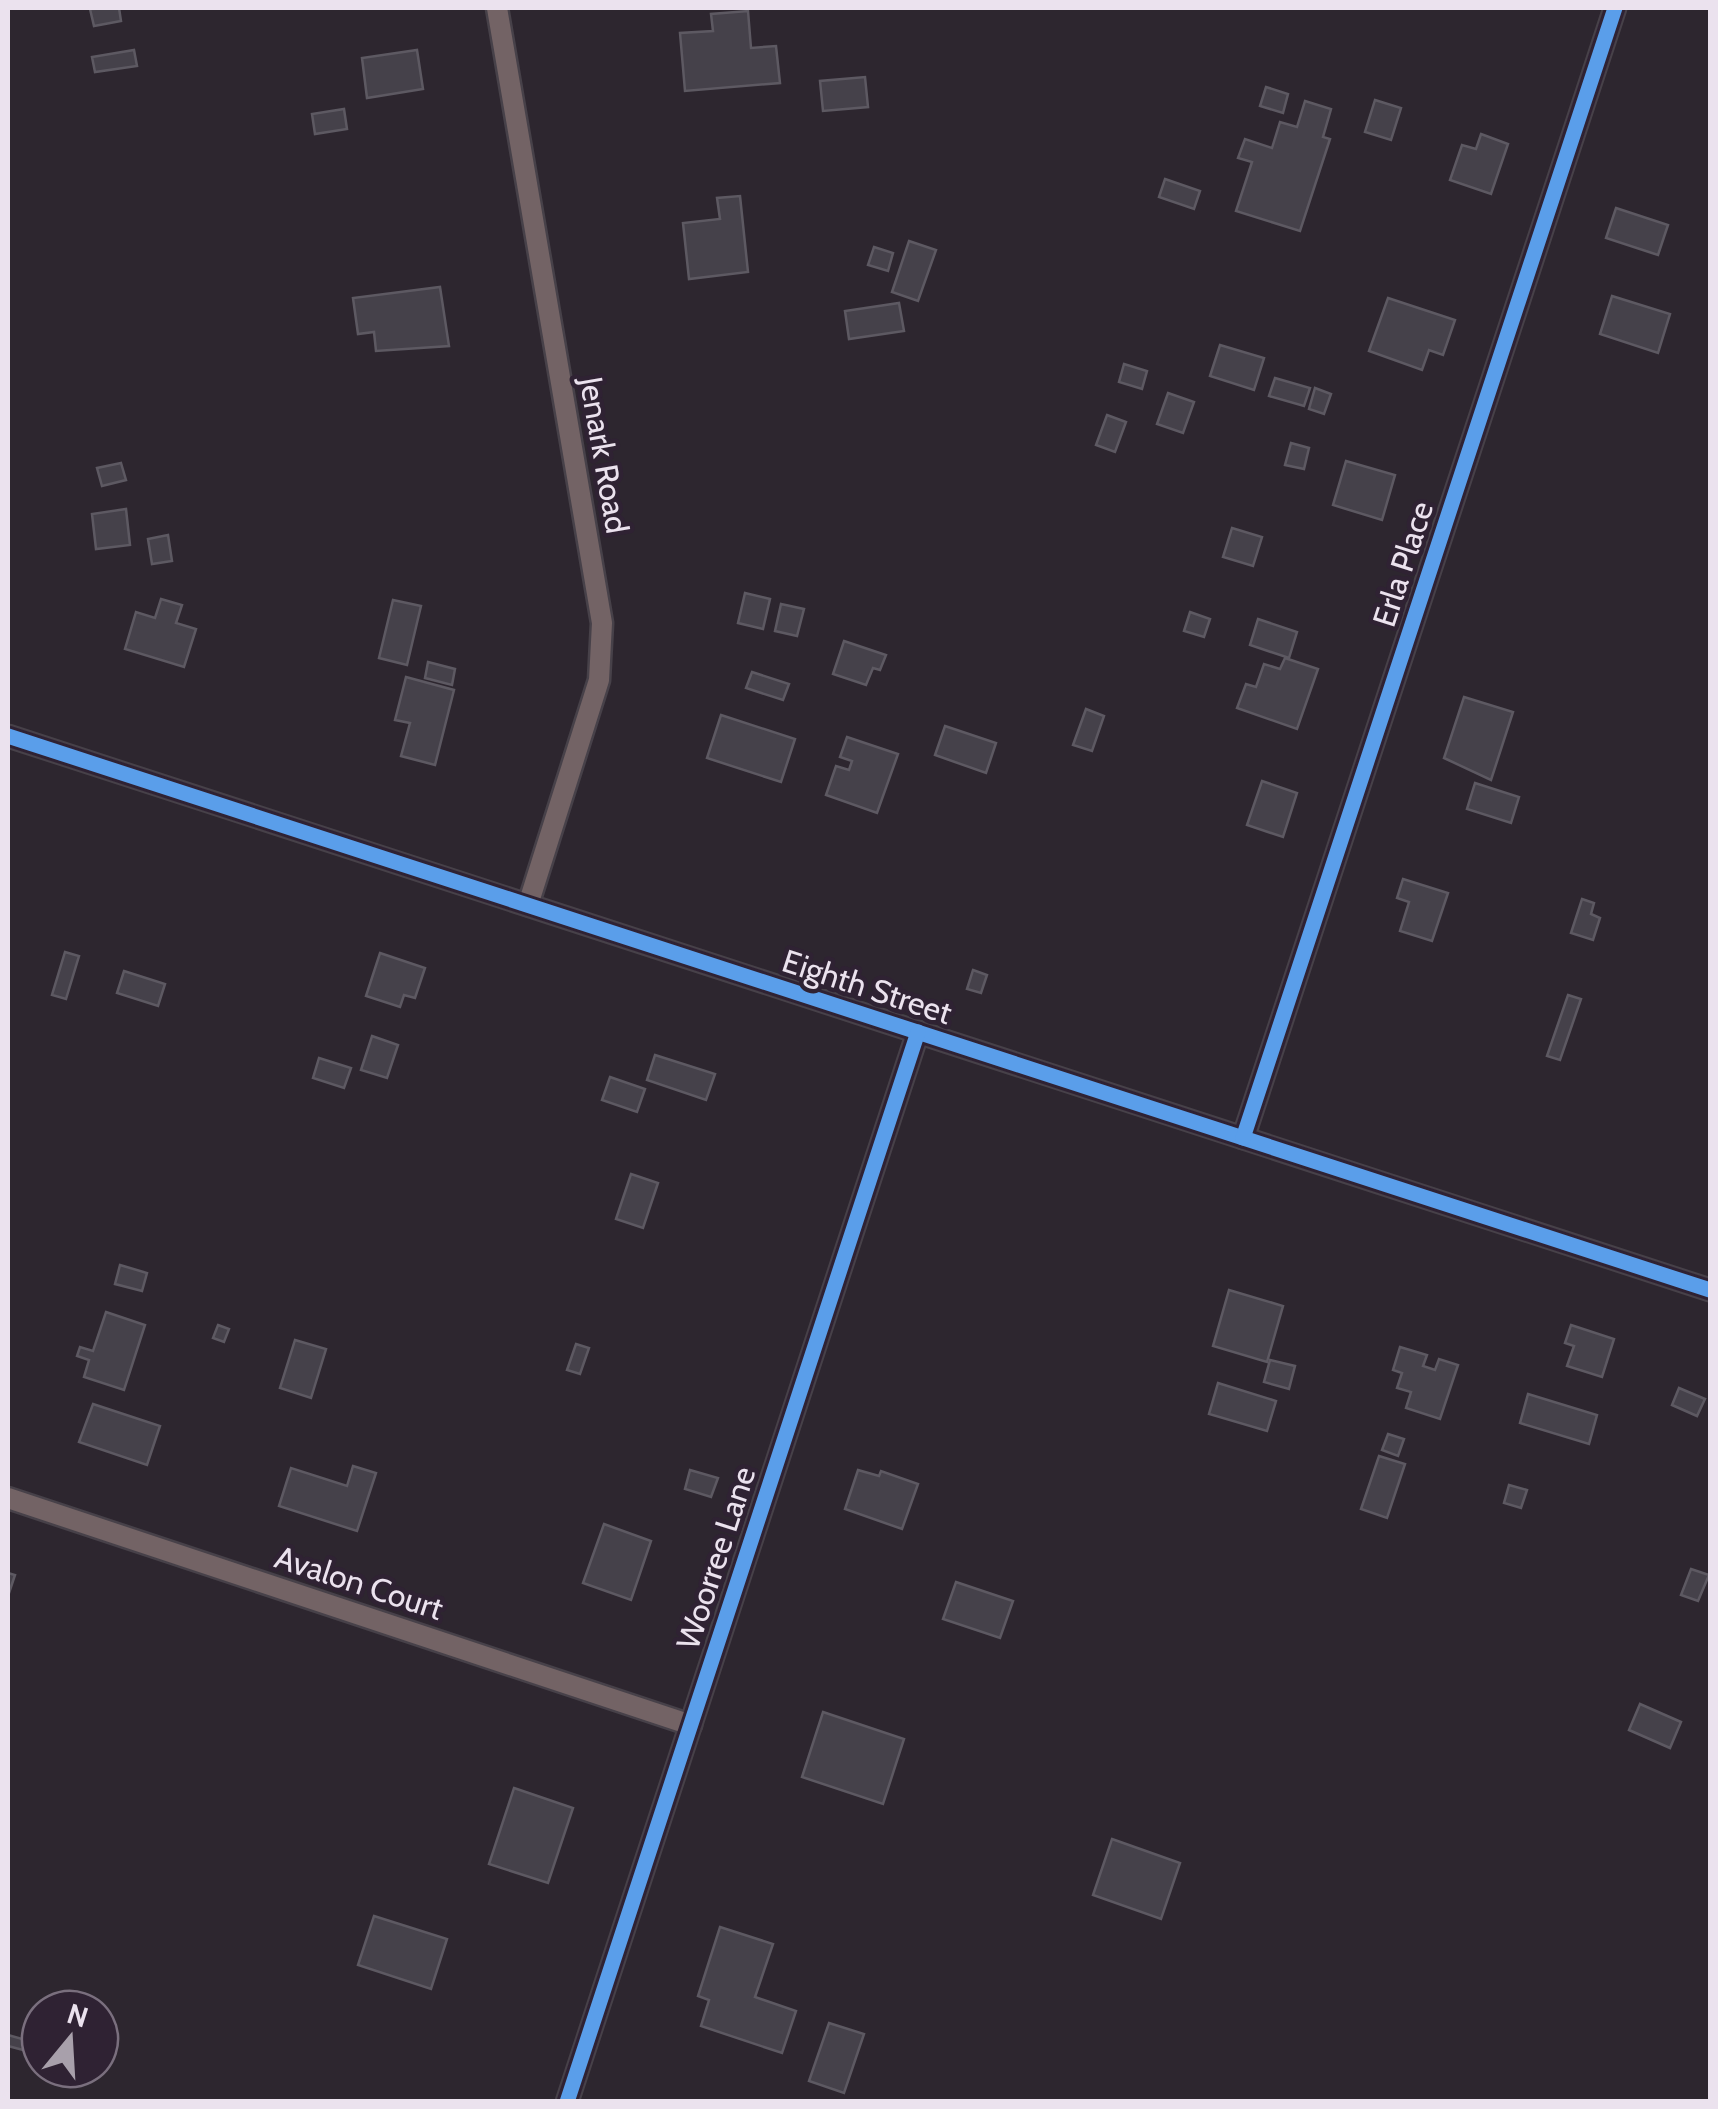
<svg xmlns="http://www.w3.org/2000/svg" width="1718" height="2109" font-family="Cabin,sans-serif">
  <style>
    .building { fill: #45414a; stroke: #5d5962; stroke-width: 2.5 }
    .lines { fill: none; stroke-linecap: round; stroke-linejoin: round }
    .minor-casing { stroke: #474149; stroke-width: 25 }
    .minor { stroke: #736365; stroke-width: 20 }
    .cycleway-casing { stroke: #2f2233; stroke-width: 21 }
    .cycleway { stroke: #5a9eea; stroke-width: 15 }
    .labels { text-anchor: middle; stroke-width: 9; stroke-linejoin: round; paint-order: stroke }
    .street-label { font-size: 32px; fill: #ebe2ee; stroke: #2f2233 }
  </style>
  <rect width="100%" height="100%" fill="#2d262f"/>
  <g class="building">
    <polygon points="119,8 121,21 94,26 90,9"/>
    <polygon points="748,11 751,48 776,46 780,83 685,91 680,33 713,31 711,14"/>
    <polygon points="134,50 137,66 95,72 92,57"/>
    <polygon points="417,50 423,89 367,98 362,58"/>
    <polygon points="865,77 868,107 823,111 820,81"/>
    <polygon points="1266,87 1288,94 1283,113 1260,106"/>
    <polygon points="1375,100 1401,108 1391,140 1365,132"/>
    <polygon points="1305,101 1331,109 1323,137 1330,139 1300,231 1236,211 1252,162 1238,158 1245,139 1272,148 1280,122 1297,127"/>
    <polygon points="344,109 347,129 315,134 312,114"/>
    <polygon points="1481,134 1508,144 1491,194 1450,180 1462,145 1476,149"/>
    <polygon points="1165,179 1200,191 1194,209 1159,197"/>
    <polygon points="740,196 748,272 689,279 683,223 720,219 717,198"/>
    <polygon points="1616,208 1668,225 1658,255 1606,238"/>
    <polygon points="909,241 936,250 918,301 892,292"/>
    <polygon points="874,247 893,253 888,271 868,265"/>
    <polygon points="440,287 449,346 376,351 374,332 358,334 353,298"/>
    <polygon points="1612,296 1670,314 1658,353 1600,334"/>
    <polygon points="1388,298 1455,320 1443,355 1429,350 1422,370 1369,351"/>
    <polygon points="899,303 904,331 849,339 845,311"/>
    <polygon points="1220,345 1264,358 1254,390 1210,376"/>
    <polygon points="1124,364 1147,371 1142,389 1119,382"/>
    <polygon points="1275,378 1310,388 1304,406 1269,396"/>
    <polygon points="1315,388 1331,394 1324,414 1309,409"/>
    <polygon points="1168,393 1194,402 1183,433 1157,424"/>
    <polygon points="1107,415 1126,422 1115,452 1096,445"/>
    <polygon points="1291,443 1309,448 1304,469 1285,465"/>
    <polygon points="1346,461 1395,475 1382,520 1333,505"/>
    <polygon points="121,463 126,480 102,486 97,468"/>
    <polygon points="126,509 130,545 96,549 92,514"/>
    <polygon points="1232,528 1262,537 1253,566 1223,557"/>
    <polygon points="168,535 172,561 152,564 148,539"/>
    <polygon points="745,593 770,599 763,629 738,623"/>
    <polygon points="161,599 182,605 176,623 196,629 184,667 125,649 136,612 155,618"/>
    <polygon points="393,600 421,606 407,665 379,658"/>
    <polygon points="781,604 804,609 797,636 775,631"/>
    <polygon points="1190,612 1210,619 1204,637 1184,631"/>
    <polygon points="1258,619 1297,632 1289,658 1250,645"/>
    <polygon points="844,641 886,655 880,670 873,668 866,685 833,674"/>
    <polygon points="1285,658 1318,669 1297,729 1237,708 1246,684 1256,687 1264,664 1280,669"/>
    <polygon points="428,662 455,669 452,685 425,678"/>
    <polygon points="752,672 789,684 783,700 746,688"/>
    <polygon points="406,677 454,690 435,765 401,756 410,723 395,720"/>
    <polygon points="1464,697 1513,712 1491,780 1444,758"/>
    <polygon points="1086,709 1104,716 1092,751 1073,745"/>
    <polygon points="721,715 795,739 781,782 707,758"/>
    <polygon points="945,726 996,743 986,773 935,755"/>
    <polygon points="847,737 898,754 877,813 826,795 836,766 849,770 852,761 840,757"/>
    <polygon points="1262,781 1297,793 1283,837 1247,825"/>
    <polygon points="1475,783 1519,797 1511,823 1467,809"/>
    <polygon points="1403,879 1448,893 1432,941 1400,931 1409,902 1397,898"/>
    <polygon points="1582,899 1594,903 1591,914 1600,918 1593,940 1571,933"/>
    <polygon points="65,952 79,956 66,999 52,995"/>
    <polygon points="380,953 425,968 415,998 404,995 400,1007 366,996"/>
    <polygon points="973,970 987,975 981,993 967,989"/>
    <polygon points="124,971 165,984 158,1006 117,993"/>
    <polygon points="1568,995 1581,999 1560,1060 1547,1056"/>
    <polygon points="372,1036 398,1045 387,1078 361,1070"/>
    <polygon points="655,1055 715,1074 706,1100 647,1080"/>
    <polygon points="319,1058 351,1068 344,1088 313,1078"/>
    <polygon points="610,1077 645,1089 637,1112 602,1100"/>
    <polygon points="631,1174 658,1183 643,1228 616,1219"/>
    <polygon points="120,1265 147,1273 142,1291 115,1284"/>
    <polygon points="1229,1290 1283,1306 1267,1362 1213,1346"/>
    <polygon points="106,1312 145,1325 124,1390 84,1377 89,1360 77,1356 80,1347 93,1351"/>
    <polygon points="218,1325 229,1329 224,1342 213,1338"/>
    <polygon points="1571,1325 1614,1339 1602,1377 1567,1366 1574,1346 1565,1343"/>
    <polygon points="295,1340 326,1349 311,1398 280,1388"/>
    <polygon points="576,1344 589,1348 580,1374 567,1370"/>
    <polygon points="1400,1347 1427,1355 1423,1366 1435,1370 1439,1359 1458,1365 1440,1419 1406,1408 1411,1392 1397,1388 1402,1373 1393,1370"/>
    <polygon points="1270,1360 1295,1366 1289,1389 1264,1382"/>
    <polygon points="1218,1383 1276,1401 1267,1431 1209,1414"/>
    <polygon points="1679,1388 1705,1399 1697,1416 1672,1405"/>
    <polygon points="1528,1394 1597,1415 1589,1444 1520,1423"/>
    <polygon points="93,1404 160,1426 147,1465 79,1442"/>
    <polygon points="1388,1434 1404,1439 1398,1456 1382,1450"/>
    <polygon points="1379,1456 1405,1464 1387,1518 1361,1509"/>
    <polygon points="353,1466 376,1473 357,1531 279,1506 291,1468 347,1486"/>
    <polygon points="690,1470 718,1478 711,1497 685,1489"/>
    <polygon points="858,1470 879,1476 881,1471 918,1484 902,1529 845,1509"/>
    <polygon points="1509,1485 1527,1490 1521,1508 1504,1503"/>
    <polygon points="604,1524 651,1541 631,1600 583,1583"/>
    <polygon points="1691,1569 1709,1575 1698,1601 1681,1595"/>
    <polygon points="8,1573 15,1575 8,1596"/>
    <polygon points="956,1582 1013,1601 1000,1638 943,1619"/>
    <polygon points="1640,1704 1681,1722 1670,1748 1629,1730"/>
    <polygon points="823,1712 904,1739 883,1804 802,1777"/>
    <polygon points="514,1788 573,1808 548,1883 489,1864"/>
    <polygon points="1112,1839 1180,1863 1161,1919 1093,1895"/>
    <polygon points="374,1916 447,1939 431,1989 358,1965"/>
    <polygon points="720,1927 773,1944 755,1997 796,2011 782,2053 701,2026 709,2000 698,1996"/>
    <polygon points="829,2023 864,2034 844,2093 809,2081"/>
    <polygon points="8,2035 26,2040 23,2050 8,2046"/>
  </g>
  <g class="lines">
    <defs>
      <g id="minor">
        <polyline points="497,8 602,623 599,680 528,905"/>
        <polyline points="8,736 1710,1290"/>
        <polyline points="1243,1138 1615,8"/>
        <polyline points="8,1498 691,1725"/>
        <polyline points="567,2102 918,1032"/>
      </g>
    </defs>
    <use href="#minor" class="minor-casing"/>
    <use href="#minor" class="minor"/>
    <defs>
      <g id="cycleway">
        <polyline points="8,736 1710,1290"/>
        <polyline points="1243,1138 1615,8"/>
        <polyline points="567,2102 918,1032"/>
      </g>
    </defs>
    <use href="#cycleway" class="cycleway-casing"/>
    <use href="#cycleway" class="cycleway"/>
  </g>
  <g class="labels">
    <g class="street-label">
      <text transform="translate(604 455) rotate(80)" y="11">Jenark Road</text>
      <text transform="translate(1403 564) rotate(-72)" y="11">Erla Place</text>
      <text transform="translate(867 987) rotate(18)" y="11">Eighth Street</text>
      <text transform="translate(716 1558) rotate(-72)" y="11">Woorree Lane</text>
      <text transform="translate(359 1583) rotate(18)" y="11">Avalon Court</text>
    </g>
  </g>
  <rect width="1718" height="2109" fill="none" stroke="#ebe2ee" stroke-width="20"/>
  <g transform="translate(70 2039) rotate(18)"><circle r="48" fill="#2f2233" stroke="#7a6f7e" stroke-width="2.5"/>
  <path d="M0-8L18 38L0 25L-18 38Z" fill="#a8a0ab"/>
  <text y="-15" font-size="28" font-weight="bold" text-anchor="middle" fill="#ebe2ee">N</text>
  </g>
</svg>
